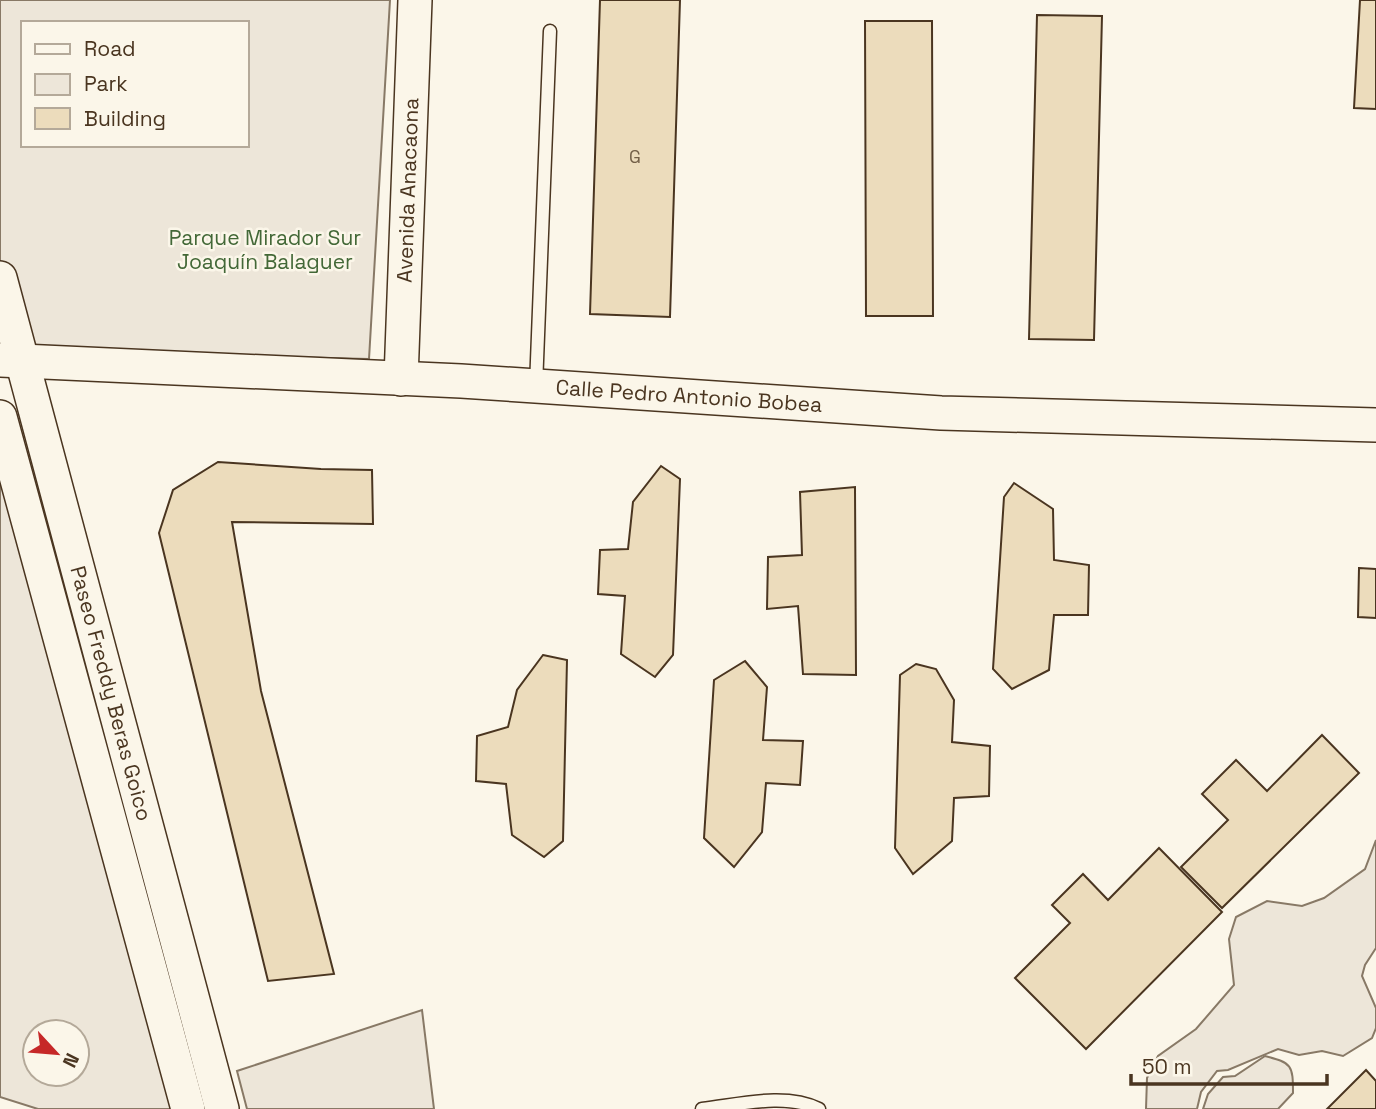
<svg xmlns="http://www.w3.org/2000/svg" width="1376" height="1109" font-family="'Space Grotesk',sans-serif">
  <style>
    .green { fill: #ede6d9; stroke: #887966; stroke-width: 2; fill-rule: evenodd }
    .building { fill: #ecdcbc; stroke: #4a3520; stroke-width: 2 }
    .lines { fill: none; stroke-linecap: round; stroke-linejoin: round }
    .lane-casing { stroke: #4a3520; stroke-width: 15 }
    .secondary-casing { stroke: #4a3520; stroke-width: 36 }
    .lane { stroke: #fbf6e9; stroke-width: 12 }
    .secondary { stroke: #fbf6e9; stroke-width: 33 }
    .labels { text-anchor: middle; stroke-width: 5; stroke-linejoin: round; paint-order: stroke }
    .number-label { font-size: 18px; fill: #725f47 }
    .street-label { font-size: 21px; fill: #4a3520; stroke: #fbf6e9 }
    .park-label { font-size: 21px; fill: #436837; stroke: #fbf6e9 }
  </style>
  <rect width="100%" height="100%" fill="#fbf6e9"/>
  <g class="green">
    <path d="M0,0H390L369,359L0,350ZM23,23H247V145H23Z"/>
    <path d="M0,463L173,1109H38L0,1097ZM35,1032H77V1074H35Z"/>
    <polygon points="1376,840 1376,948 1365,965 1362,976 1376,1008 1376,1028 1372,1038 1343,1056 1322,1051 1299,1055 1278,1049 1228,1070 1217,1071 1201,1092 1197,1109 1146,1109 1147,1078 1158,1056 1196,1029 1234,985 1229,939 1236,917 1267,901 1302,906 1324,898 1365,869"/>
    <polygon points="422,1010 434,1109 247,1109 237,1071"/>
    <path d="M1265,1056C1292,1063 1293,1065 1293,1093L1278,1109H1203L1208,1094L1223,1077L1235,1076Z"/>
  </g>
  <g class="building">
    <polygon points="600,0 680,0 670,317 590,314"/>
    <polygon points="1360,0 1376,0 1376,109 1354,108"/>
    <polygon points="1037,15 1102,16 1094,340 1029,339"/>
    <polygon points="865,21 932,21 933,316 866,316"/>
    <polygon points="218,462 321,469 372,470 373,524 232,522 261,691 334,974 268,981 159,533 173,490"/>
    <polygon points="661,466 680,479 673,655 655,677 621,654 625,596 598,594 600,550 628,549 633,502"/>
    <polygon points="1014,483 1053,509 1054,560 1089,565 1088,615 1054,615 1049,670 1012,689 993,669 1004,497"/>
    <polygon points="855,487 856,675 803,674 798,606 767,609 768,557 802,555 800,492"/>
    <polygon points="1359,568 1376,569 1376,618 1358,617"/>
    <polygon points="543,655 567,660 563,841 544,857 512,835 506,784 476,781 477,736 508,727 517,690"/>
    <polygon points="745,661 767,687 763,740 803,741 800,785 766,783 762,832 734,867 704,838 714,680"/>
    <polygon points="916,664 936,669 954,700 952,742 990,746 989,796 954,798 952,841 913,874 895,848 900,675"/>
    <polygon points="1322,735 1359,773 1222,908 1181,867 1228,820 1202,794 1236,760 1267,791"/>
    <polygon points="1159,848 1222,912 1086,1049 1015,978 1070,923 1052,905 1083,874 1108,900"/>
    <polygon points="1366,1070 1376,1081 1376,1109 1327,1109"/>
  </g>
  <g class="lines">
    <defs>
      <g id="lane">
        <polyline points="536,386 550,31"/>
        <path d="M702,1109C738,1105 785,1092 819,1109"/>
      </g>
      <g id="secondary">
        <path id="s1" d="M0,278L222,1109"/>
        <path id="s2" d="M0,360L461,381L941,413L1376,425"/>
        <path id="s3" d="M401,379L415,0"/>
        <polyline points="0,417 188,1109"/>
      </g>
    </defs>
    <use href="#lane" class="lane-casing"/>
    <use href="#secondary" class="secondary-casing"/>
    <use href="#lane" class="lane"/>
    <use href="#secondary" class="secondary"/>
  </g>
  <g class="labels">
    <g class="number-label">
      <text x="635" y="163">G</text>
    </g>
    <g class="street-label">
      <text dy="7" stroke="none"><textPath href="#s3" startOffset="189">Avenida Anacaona</textPath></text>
      <text dy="7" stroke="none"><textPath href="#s2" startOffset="690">Calle Pedro Antonio Bobea</textPath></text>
      <text dy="7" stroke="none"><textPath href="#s1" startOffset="430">Paseo Freddy Beras Goico</textPath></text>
    </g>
    <g class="park-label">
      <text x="265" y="245">Parque Mirador Sur<tspan x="265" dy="24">Joaquín Balaguer</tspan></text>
    </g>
  </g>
  <rect x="21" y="21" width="228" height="126" fill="#fbf6e9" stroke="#b4a999" stroke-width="2"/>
  <rect x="35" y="44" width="35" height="10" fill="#fbf6e9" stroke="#b4a999" stroke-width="2"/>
  <text x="84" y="56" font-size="21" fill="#4a3520">Road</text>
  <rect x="35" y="74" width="35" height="21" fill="#ede6d9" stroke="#b4a999" stroke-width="2"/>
  <text x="84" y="91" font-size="21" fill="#4a3520">Park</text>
  <rect x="35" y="108" width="35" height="21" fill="#ecdcbc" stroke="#b4a999" stroke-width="2"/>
  <text x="84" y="126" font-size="21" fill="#4a3520">Building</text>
  <g transform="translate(56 1053) rotate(116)"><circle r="33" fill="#fbf6e9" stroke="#b4a999" stroke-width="2"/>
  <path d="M0-5L12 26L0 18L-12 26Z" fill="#c62828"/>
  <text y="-10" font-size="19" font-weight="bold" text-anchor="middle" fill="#4a3520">N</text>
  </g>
  <path d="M1131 1074v10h196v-10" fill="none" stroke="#4a3520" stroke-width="3.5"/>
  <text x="1142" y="1074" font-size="21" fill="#4a3520" stroke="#fbf6e9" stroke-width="5" paint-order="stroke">50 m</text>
</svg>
